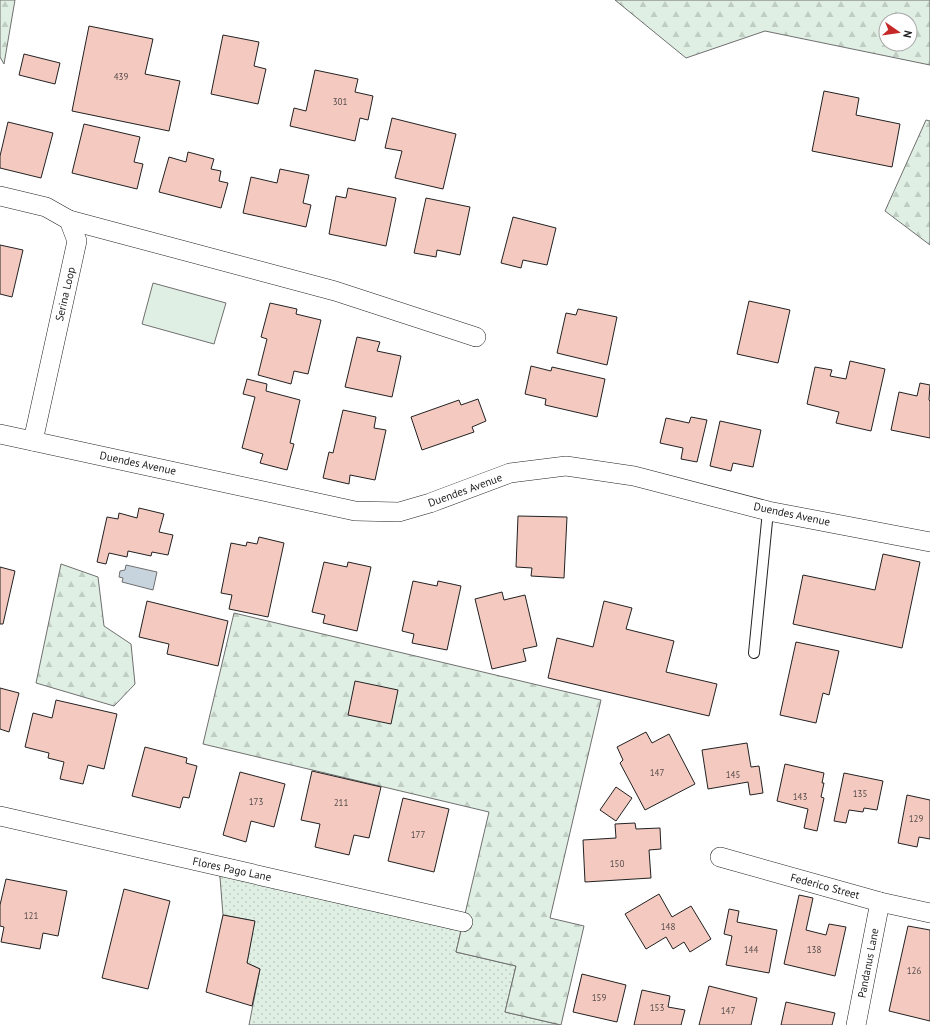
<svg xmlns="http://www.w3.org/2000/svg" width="930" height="1025" font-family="'PT Sans',sans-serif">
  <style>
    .grass { fill: url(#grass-dots); stroke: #6f6f6f }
    .forest { fill: url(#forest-firs); stroke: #6f6f6f; fill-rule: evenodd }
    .garden { fill: #e0efe3; stroke: #6f6f6f }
    .water { fill: #c7d3dd; stroke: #6f6f6f }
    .building { fill: #f3c9c0; stroke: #222 }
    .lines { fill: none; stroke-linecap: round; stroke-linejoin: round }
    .lane-casing { stroke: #222; stroke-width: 12 }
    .street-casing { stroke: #222; stroke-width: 20 }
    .lane { stroke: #fff; stroke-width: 10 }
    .street { stroke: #fff; stroke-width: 19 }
    .labels { text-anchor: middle; stroke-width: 3; stroke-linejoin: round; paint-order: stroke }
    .number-label { font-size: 9px; fill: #564c4a }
    .street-label { font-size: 11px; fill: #222; stroke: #fff }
  </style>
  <defs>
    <pattern id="grass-dots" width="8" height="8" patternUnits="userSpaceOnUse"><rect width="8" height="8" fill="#e0efe3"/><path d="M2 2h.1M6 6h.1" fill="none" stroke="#c0cdc2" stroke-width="1.8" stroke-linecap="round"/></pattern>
    <pattern id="forest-firs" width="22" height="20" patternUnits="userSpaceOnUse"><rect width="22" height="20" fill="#e0efe3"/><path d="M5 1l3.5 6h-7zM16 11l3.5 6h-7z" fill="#c0cdc2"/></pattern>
  </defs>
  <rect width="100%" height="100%" fill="#fff"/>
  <polygon class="grass" points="219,865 463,922 456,952 516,966 505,1012 561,1025 249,1025 260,969 247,963 254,921 223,915"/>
  <g class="forest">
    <polygon points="0,0 15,0 4,64 0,57"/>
    <path d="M615,0H930V65L765,31L686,58ZM886,20H910V44H886Z"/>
    <polygon points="926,120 930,121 930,245 885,211"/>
    <polygon points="61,564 98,577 104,626 131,644 135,684 114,706 36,683"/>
    <polygon points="234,613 601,700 550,918 584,926 561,1025 505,1012 516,966 456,952 489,812 203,744"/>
  </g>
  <polygon class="garden" points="153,283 226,303 214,344 142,324"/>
  <polygon class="water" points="126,565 157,572 153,590 122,582 123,578 119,577 120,571 125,570"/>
  <g class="building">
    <polygon points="89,26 153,39 145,74 180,81 169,131 72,111"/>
    <polygon points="223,35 259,42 254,66 266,69 258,104 211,94"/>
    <polygon points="24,54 60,63 55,84 19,75"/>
    <polygon points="315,70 358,79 355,92 373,96 368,120 360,118 355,141 290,126 294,108 306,111"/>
    <polygon points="824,91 859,98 856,115 900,124 892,167 812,151"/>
    <polygon points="392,118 456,134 443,189 395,178 402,151 385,148"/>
    <polygon points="8,122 53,133 41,178 0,168 0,156"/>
    <polygon points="84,124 140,137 134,162 143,164 137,189 72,173"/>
    <polygon points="188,152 214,159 211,169 221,171 219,181 228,183 221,208 159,192 169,157 186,162"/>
    <polygon points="280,169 309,175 303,203 311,205 306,227 243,213 251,177 277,183"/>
    <polygon points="348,188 396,198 386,246 329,234 336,196 346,198"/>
    <polygon points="426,198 470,207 460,255 437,250 436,257 414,253"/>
    <polygon points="513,217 556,228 547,265 523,260 521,268 501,263"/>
    <polygon points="0,245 23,250 12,297 0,294"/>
    <polygon points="749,301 790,310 778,363 737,354"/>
    <polygon points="270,303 297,309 296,314 321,320 308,374 294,371 291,384 258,375 267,339 261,337"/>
    <polygon points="578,309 617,317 607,365 557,353 566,313 576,315"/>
    <polygon points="357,337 380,342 377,351 401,356 392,397 345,387"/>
    <polygon points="850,361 885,369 871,431 836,423 839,412 807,404 815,367 832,370 830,376 846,379"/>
    <polygon points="531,366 551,371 552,367 605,379 597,417 545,405 546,399 525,394"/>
    <polygon points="247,379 267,384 266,391 300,400 290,443 294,444 287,470 260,463 263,454 242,448 255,397 243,394"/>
    <polygon points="920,383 930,385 929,400 930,401 930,438 891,430 899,392 917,396"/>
    <polygon points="478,399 486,421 472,427 474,432 422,450 411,417 459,400 461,405"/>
    <polygon points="343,410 376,417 374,428 386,430 375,480 350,475 349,484 323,478 329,452 333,453"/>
    <polygon points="691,417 707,420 697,462 681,459 683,448 660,443 666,418 689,423"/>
    <polygon points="720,421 761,430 753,467 733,463 731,471 710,466"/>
    <polygon points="139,508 164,514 159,532 173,535 168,555 152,552 151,556 128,551 127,557 109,553 106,564 97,562 107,517 118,519 119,513 137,518"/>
    <polygon points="518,516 567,517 564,578 531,576 532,568 516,567"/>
    <polygon points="259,537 284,543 268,617 229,609 232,595 221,593 231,543 246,546 247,542 257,544"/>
    <polygon points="883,554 920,562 902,648 793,624 803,575 875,590"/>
    <polygon points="324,562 347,567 348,562 371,567 357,631 323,623 325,615 312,612"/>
    <polygon points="0,567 15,571 3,624 0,624"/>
    <polygon points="413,581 437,586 438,581 461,586 447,650 412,643 414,634 402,631"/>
    <polygon points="502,592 504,600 525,595 537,646 523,649 526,661 492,669 475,599"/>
    <polygon points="147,601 228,621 218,666 167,654 169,644 139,637"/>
    <polygon points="604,601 632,608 626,629 674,641 666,672 717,684 709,716 548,678 557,638 593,647"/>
    <polygon points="796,642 839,651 829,695 823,693 816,723 780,715"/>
    <polygon points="355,681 398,690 391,724 348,715"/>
    <polygon points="0,688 19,693 9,732 0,729"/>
    <polygon points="56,700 117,714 104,769 88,765 83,784 60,779 64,762 48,758 49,753 25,747 33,713 52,718"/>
    <polygon points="646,732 652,743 669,734 695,784 645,810 620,763 623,760 617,747"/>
    <polygon points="747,743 751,767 759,766 763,793 750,795 748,782 708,789 702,750"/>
    <polygon points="145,747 187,758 186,763 197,766 189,798 183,797 180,808 132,796"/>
    <polygon points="785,764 824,773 822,783 824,783 821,797 824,798 817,831 804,828 808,809 777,801"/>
    <polygon points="312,771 381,787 369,838 354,835 349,855 315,847 320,824 301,820"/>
    <polygon points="240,772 285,784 274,827 251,821 246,842 223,835"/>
    <polygon points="844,773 883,781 877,810 864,808 863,812 849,810 846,823 834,821"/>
    <polygon points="616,787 632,798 616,821 600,810"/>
    <polygon points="907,795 930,800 930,839 919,837 917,847 898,843"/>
    <polygon points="403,798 449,809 434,872 388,861"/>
    <polygon points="635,823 636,829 660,828 661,849 649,850 651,878 585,882 583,840 616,838 615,824"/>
    <polygon points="6,879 67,891 58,936 43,933 40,949 1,942 4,927 0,926 0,905"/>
    <polygon points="124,889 170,901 148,989 102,978"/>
    <polygon points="659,894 672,917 691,906 711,939 690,952 684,942 673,949 666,937 646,949 625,914"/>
    <polygon points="799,895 813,898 806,930 826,935 829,924 846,927 835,976 784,964"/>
    <polygon points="729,909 739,911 737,922 777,930 769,973 726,965 732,936 724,934"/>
    <polygon points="223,915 255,921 247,963 260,969 252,1006 206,992"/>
    <polygon points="908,926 930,930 930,1021 889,1011"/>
    <polygon points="582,974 626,985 617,1022 573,1012"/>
    <polygon points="709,986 757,998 751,1025 699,1025"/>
    <polygon points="642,990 670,996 668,1007 685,1010 681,1025 634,1025"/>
    <polygon points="786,1002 835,1013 832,1025 781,1025"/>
  </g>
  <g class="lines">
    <defs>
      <polyline id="lane" points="754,653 768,511"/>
      <g id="street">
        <polyline points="0,196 46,207 69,220 77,241 33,441"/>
        <polyline points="69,220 335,291 476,337"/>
        <polyline points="0,434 355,511 399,512 430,503 510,473 566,466 634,476 768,511 930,542"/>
        <polyline points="0,816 463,922"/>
        <polyline points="720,857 880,902 930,913"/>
        <polyline points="856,1025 880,902"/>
      </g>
    </defs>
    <use href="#lane" class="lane-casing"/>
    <use href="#street" class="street-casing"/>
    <use href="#lane" class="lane"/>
    <use href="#street" class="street"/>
  </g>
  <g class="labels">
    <g class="number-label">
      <text x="121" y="80">439</text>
      <text x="340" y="105">301</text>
      <text x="657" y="776">147</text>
      <text x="733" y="778">145</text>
      <text x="860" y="797">135</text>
      <text x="800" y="800">143</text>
      <text x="256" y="805">173</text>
      <text x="341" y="806">211</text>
      <text x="916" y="822">129</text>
      <text x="418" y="838">177</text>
      <text x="617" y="867">150</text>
      <text x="31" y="919">121</text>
      <text x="668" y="930">148</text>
      <text x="751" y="953">144</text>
      <text x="814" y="953">138</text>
      <text x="914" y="974">126</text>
      <text x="599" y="1001">159</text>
      <text x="657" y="1011">153</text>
      <text x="728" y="1014">147</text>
    </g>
    <g class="street-label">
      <text transform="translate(65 294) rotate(-77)" y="4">Serina Loop</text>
      <text transform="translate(138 463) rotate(12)" y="4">Duendes Avenue</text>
      <text transform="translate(465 490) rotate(-20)" y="4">Duendes Avenue</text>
      <text transform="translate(792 514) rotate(12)" y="4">Duendes Avenue</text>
      <text transform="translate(232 869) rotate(12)" y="4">Flores Pago Lane</text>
      <text transform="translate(825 886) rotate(15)" y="4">Federico Street</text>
      <text transform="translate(868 963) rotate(-79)" y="4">Pandanus Lane</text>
    </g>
  </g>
  <g transform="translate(898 32) rotate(103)"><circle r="19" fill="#ffffff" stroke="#a7a7a7"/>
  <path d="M0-3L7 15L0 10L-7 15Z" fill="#c62828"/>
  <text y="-6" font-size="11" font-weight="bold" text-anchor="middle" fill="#222222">N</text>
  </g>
</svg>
